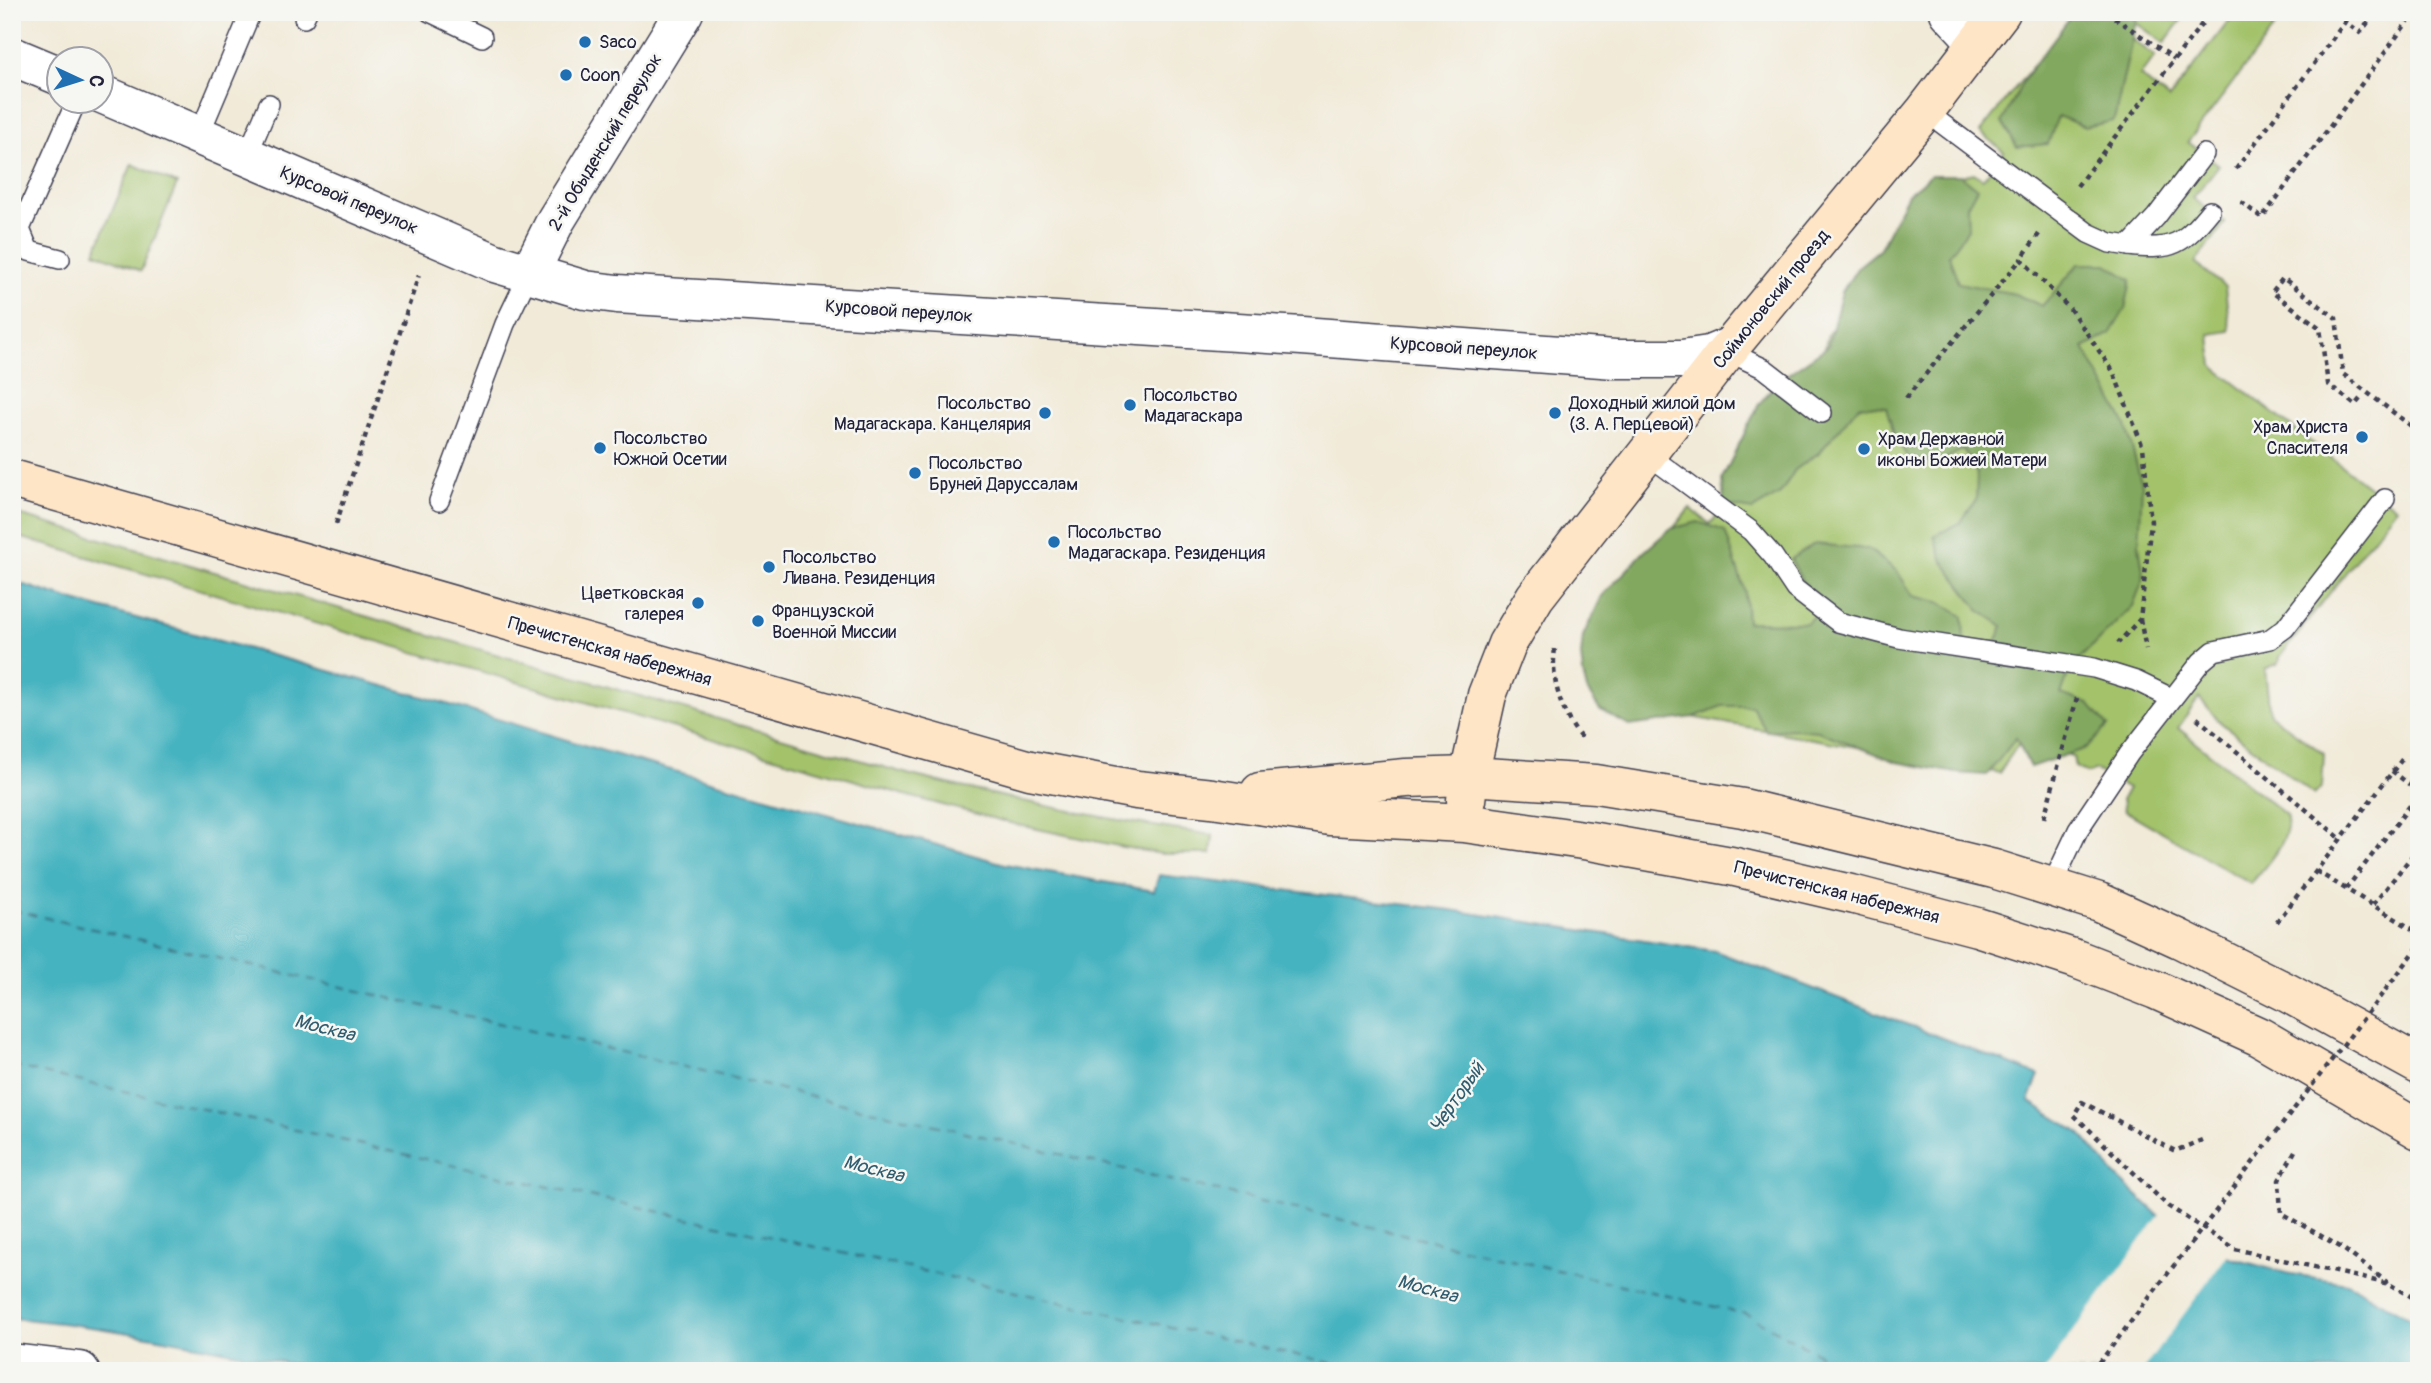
<svg xmlns="http://www.w3.org/2000/svg" width="2431" height="1383" font-family="Pangolin,sans-serif">
  <style>
    .green { fill: #a3c26a; stroke: #627252; stroke-width: 2 }
    .forest { fill: #82a85e; stroke: #52654c; stroke-width: 2 }
    .water { fill: #44b3c0; stroke: #336a7e; stroke-width: 2 }
    .pier { fill: #f1ead8 }
    .lines { fill: none; stroke-linecap: round; stroke-linejoin: round }
    .ferry { stroke: #305c70; stroke-width: 2; stroke-dasharray: 9 7; stroke-linecap: butt }
    .service-casing { stroke: #414053; stroke-width: 22 }
    .minor-casing { stroke: #414053; stroke-width: 41 }
    .secondary-casing { stroke: #414053; stroke-width: 41 }
    .path { stroke: #414053; stroke-width: 4.5; stroke-dasharray: 5 5; stroke-linecap: butt }
    .service { stroke: #fff; stroke-width: 19 }
    .minor { stroke: #fff; stroke-width: 38 }
    .secondary { stroke: #fee5c5; stroke-width: 38 }
    .path-bridge { stroke: #414053; stroke-width: 4.5; stroke-dasharray: 5 5; stroke-linecap: butt }
    .poi-dot { fill: #1f6fb2; stroke: #f6f6f2; stroke-width: 2.5 }
    .labels { text-anchor: middle; stroke-width: 5; stroke-linejoin: round; paint-order: stroke }
    .poi-label { font-size: 18px; fill: #22223b; stroke: #f6f6f2; text-anchor: start }
    .street-label { font-size: 18px; fill: #22223b; stroke: #f6f6f2 }
    .water-label { font-size: 19px; font-style: italic; fill: #305c70; stroke: #f6f6f2 }
  </style>
  <rect width="100%" height="100%" fill="#f6f6f2"/>
  <filter id="ink" filterUnits="userSpaceOnUse"><feTurbulence type="fractalNoise" baseFrequency=".0143" numOctaves="2"/><feDisplacementMap in="SourceGraphic" scale="14" xChannelSelector="R" yChannelSelector="G"/><feConvolveMatrix kernelMatrix="1 2 1 2 8 2 1 2 1" color-interpolation-filters="sRGB"/></filter>
  <filter id="wash" filterUnits="userSpaceOnUse"><feTurbulence type="fractalNoise" baseFrequency=".00686" numOctaves="4" result="noise"/><feDisplacementMap in="SourceGraphic" scale="28" xChannelSelector="R" yChannelSelector="G"/><feGaussianBlur stdDeviation="1.57" result="paint"/><feColorMatrix in="noise" values="0 0 0 0 0 0 0 0 0 0 0 0 0 0 0 0 0 1.4 0 .05"/><feComposite in="paint" operator="in"/></filter>
  <g filter="url(#wash)">
    <rect width="100%" height="100%" fill="#f1ead8"/>
    <g class="green">
      <path d="M2076,12H2094L2155,56L2140,76L2169,99L2236,12H2286L2188,142L2219,165L2193,198L2225,223L2195,263L2225,287L2230,331L2210,334L2213,366L2396,508L2280,657L2279,663L2265,669L2270,714L2324,754L2322,787L2314,795L2220,722L2199,698L2178,728L2286,815C2294,839 2264,866 2251,884L2124,810L2122,799L2128,788L2096,770L2088,773L2075,767L2073,757L2026,733L1999,773L1648,709L1596,622L1690,508L1710,524L1716,517L1760,460L1821,365L1828,334L1948,179L1974,173L1983,179L2004,152L1980,132Z"/>
      <polygon points="2121,12 2187,12 2164,43"/>
      <polygon points="132,164 177,184 141,271 95,252"/>
      <path d="M12,513L911,775C1012,800 1110,821 1213,835L1211,854H1162L1123,847L1018,825L905,795L12,535Z"/>
    </g>
    <g class="forest">
      <polygon points="2074,12 2138,12 2114,121 2085,127 2058,116 2048,144 2017,147 2002,122 2026,76"/>
      <polygon points="1931,175 1960,175 1977,188 1967,206 1968,229 1949,255 1958,283 2015,294 2042,306 2079,264 2107,264 2131,280 2125,309 2110,334 2084,348 2126,425 2142,485 2139,545 2144,577 2133,606 2071,667 2061,694 2089,704 2108,726 2087,748 2030,767 2016,738 1987,775 1956,773 1897,762 1818,731 1796,729 1766,731 1752,706 1722,706 1694,717 1629,726 1599,709 1587,690 1583,674 1581,656 1583,636 1602,596 1644,552 1670,529 1698,522 1725,531 1745,592 1747,622 1806,623 1826,605 1804,585 1791,559 1815,544 1868,549 1897,571 1913,596 1939,602 1963,616 1964,644 1992,651 2003,626 1979,610 1943,561 1934,536 1960,523 1976,500 1977,474 1964,449 1937,463 1908,458 1894,434 1886,407 1859,405 1820,452 1795,470 1780,494 1753,510 1724,505 1722,479 1759,404 1778,381 1828,346 1842,292 1858,267 1879,250 1908,194"/>
    </g>
    <path class="water" d="M12,581L78,602L424,697L607,752L1005,864L1154,891L1159,875L1451,910L1715,951L2039,1075L2029,1101L2080,1133L2116,1176L2158,1215L2231,1258L2286,1273L2347,1283L2419,1323V1371H326C222,1350 118,1327 12,1318Z"/>
    <polygon class="pier" points="2162,1212 2229,1253 2142,1371 2044,1371"/>
    <g class="lines">
      <g class="ferry">
        <polyline points="12,910 1746,1314 1850,1371"/>
        <polyline points="12,1066 1367,1371"/>
      </g>
    </g>
  </g>
  <g filter="url(#ink)">
    <g class="lines">
      <defs>
        <g id="service">
          <polyline points="430,12 482,37"/>
          <polyline points="304,18 307,12"/>
          <polyline points="1925,111 2088,233 2110,243 2129,246 2156,217 2204,154"/>
          <polyline points="199,135 251,12"/>
          <polyline points="247,156 269,104"/>
          <path d="M2129,246C2173,251 2183,244 2210,211"/>
          <polyline points="60,259 29,251 20,229 76,102"/>
          <polyline points="1727,351 1765,369 1822,413"/>
          <polyline points="1647,454 1751,531 1773,556 1795,589 1838,622 1899,638 2094,668 2136,681 2171,698"/>
          <polyline points="439,501 505,324 529,274"/>
          <polyline points="2051,887 2078,830 2129,754 2201,662 2214,651 2270,639 2285,628 2385,499"/>
        </g>
        <g id="minor">
          <polyline points="1949,12 1977,42"/>
          <polyline points="12,56 60,76"/>
          <polyline points="102,94 495,263 585,290 617,294 1302,336 1615,359 1682,359 1709,355 1731,346"/>
          <polyline points="529,274 556,220 684,12"/>
          <polyline points="12,1363 80,1371"/>
        </g>
        <g id="secondary">
          <polyline points="12,479 1030,770 1137,790 1212,798 1330,816 1464,823 1590,841 1731,866 1855,895 1977,927 2076,959 2156,990 2260,1037 2419,1130"/>
          <polyline points="1260,792 1406,778 1469,776 1596,784 1743,808 1994,869 2099,902 2180,939 2286,992 2419,1065"/>
          <polyline points="1466,800 1469,776 1487,695 1507,644 1535,597 1727,351 1925,111 2001,12"/>
        </g>
      </defs>
      <use href="#service" class="service-casing"/>
      <use href="#minor" class="minor-casing"/>
      <use href="#secondary" class="secondary-casing"/>
      <g class="path">
        <polyline points="2106,12 2175,59"/>
        <polyline points="2236,169 2345,22 2360,33 2376,12"/>
        <polyline points="2077,186 2211,12"/>
        <polyline points="2241,202 2262,218 2415,12"/>
        <polyline points="2039,234 2021,259 2070,309 2113,371 2143,447 2151,522 2140,619 2118,643"/>
        <polyline points="1906,398 2021,259"/>
        <polyline points="2360,399 2355,405 2328,384 2320,328 2272,292 2283,278 2336,318 2343,374 2419,432"/>
        <polyline points="336,524 419,275"/>
        <polyline points="2140,619 2146,649"/>
        <path d="M1555,649C1550,680 1563,719 1584,741"/>
        <polyline points="2197,718 2341,839"/>
        <polyline points="2392,771 2419,792"/>
        <polyline points="2044,818 2077,698"/>
        <polyline points="2316,871 2419,933"/>
        <polyline points="2346,889 2419,794"/>
        <polyline points="2373,905 2419,847"/>
        <polyline points="2277,922 2403,758"/>
        <polyline points="2202,1140 2175,1151 2082,1102 2074,1115 2168,1206 2235,1249 2389,1284 2419,1301"/>
        <polyline points="2295,1151 2279,1180 2281,1213 2342,1248 2388,1283"/>
      </g>
      <use href="#service" class="service"/>
      <use href="#minor" class="minor"/>
      <use href="#secondary" class="secondary"/>
      <polyline class="path-bridge" points="2093,1371 2419,946"/>
    </g>
  </g>
  <g class="poi-dot">
    <circle cx="585" cy="42" r="7"/>
    <circle cx="566" cy="75" r="7"/>
    <circle cx="1130" cy="405" r="7"/>
    <circle cx="1045" cy="413" r="7"/>
    <circle cx="1555" cy="413" r="7"/>
    <circle cx="2362" cy="437" r="7"/>
    <circle cx="600" cy="448" r="7"/>
    <circle cx="1864" cy="449" r="7"/>
    <circle cx="915" cy="473" r="7"/>
    <circle cx="1054" cy="542" r="7"/>
    <circle cx="769" cy="567" r="7"/>
    <circle cx="698" cy="603" r="7"/>
    <circle cx="758" cy="621" r="7"/>
  </g>
  <g class="labels">
    <g class="poi-label">
      <text x="599" y="48">Saco</text>
      <text x="580" y="81">Coon</text>
      <text x="1144" y="401">Посольство<tspan x="1144" dy="21">Мадагаскара</tspan></text>
      <text x="1031" y="409" text-anchor="end">Посольство<tspan x="1031" dy="21">Мадагаскара. Канцелярия</tspan></text>
      <text x="1569" y="409">Доходный жилой дом<tspan x="1569" dy="21">(З. А. Перцевой)</tspan></text>
      <text x="2348" y="433" text-anchor="end">Храм Христа<tspan x="2348" dy="21">Спасителя</tspan></text>
      <text x="614" y="444">Посольство<tspan x="614" dy="21">Южной Осетии</tspan></text>
      <text x="1878" y="445">Храм Державной<tspan x="1878" dy="21">иконы Божией Матери</tspan></text>
      <text x="929" y="469">Посольство<tspan x="929" dy="21">Бруней Даруссалам</tspan></text>
      <text x="1068" y="538">Посольство<tspan x="1068" dy="21">Мадагаскара. Резиденция</tspan></text>
      <text x="783" y="563">Посольство<tspan x="783" dy="21">Ливана. Резиденция</tspan></text>
      <text x="684" y="599" text-anchor="end">Цветковская<tspan x="684" dy="21">галерея</tspan></text>
      <text x="772" y="617">Французской<tspan x="772" dy="21">Военной Миссии</tspan></text>
    </g>
    <g class="street-label">
      <text transform="translate(605 142) rotate(-59)" y="6">2-й Обыденский переулок</text>
      <text transform="translate(349 200) rotate(23)" y="6">Курсовой переулок</text>
      <text transform="translate(1771 299) rotate(-51)" y="6">Соймоновский проезд</text>
      <text transform="translate(899 311) rotate(4)" y="6">Курсовой переулок</text>
      <text transform="translate(1464 348) rotate(4)" y="6">Курсовой переулок</text>
      <text transform="translate(610 651) rotate(16)" y="6">Пречистенская набережная</text>
      <text transform="translate(1837 892) rotate(14)" y="6">Пречистенская набережная</text>
    </g>
    <g class="water-label">
      <text transform="translate(325 1027) rotate(14)" y="7">Москва</text>
      <text transform="translate(1456 1097) rotate(-55)" y="7">Черторый</text>
      <text transform="translate(874 1168) rotate(14)" y="7">Москва</text>
      <text transform="translate(1428 1288) rotate(15)" y="7">Москва</text>
    </g>
  </g>
  <rect width="2431" height="1383" fill="none" stroke="#f6f6f2" stroke-width="42"/>
  <g transform="translate(80 80) rotate(94)"><circle r="33" fill="#f6f6f2" stroke="#a1a1a9" stroke-width="2"/>
  <path d="M0-5L12 26L0 18L-12 26Z" fill="#1f6fb2"/>
  <text y="-10" font-size="19" font-weight="bold" text-anchor="middle" fill="#22223b">С</text>
  </g>
</svg>
